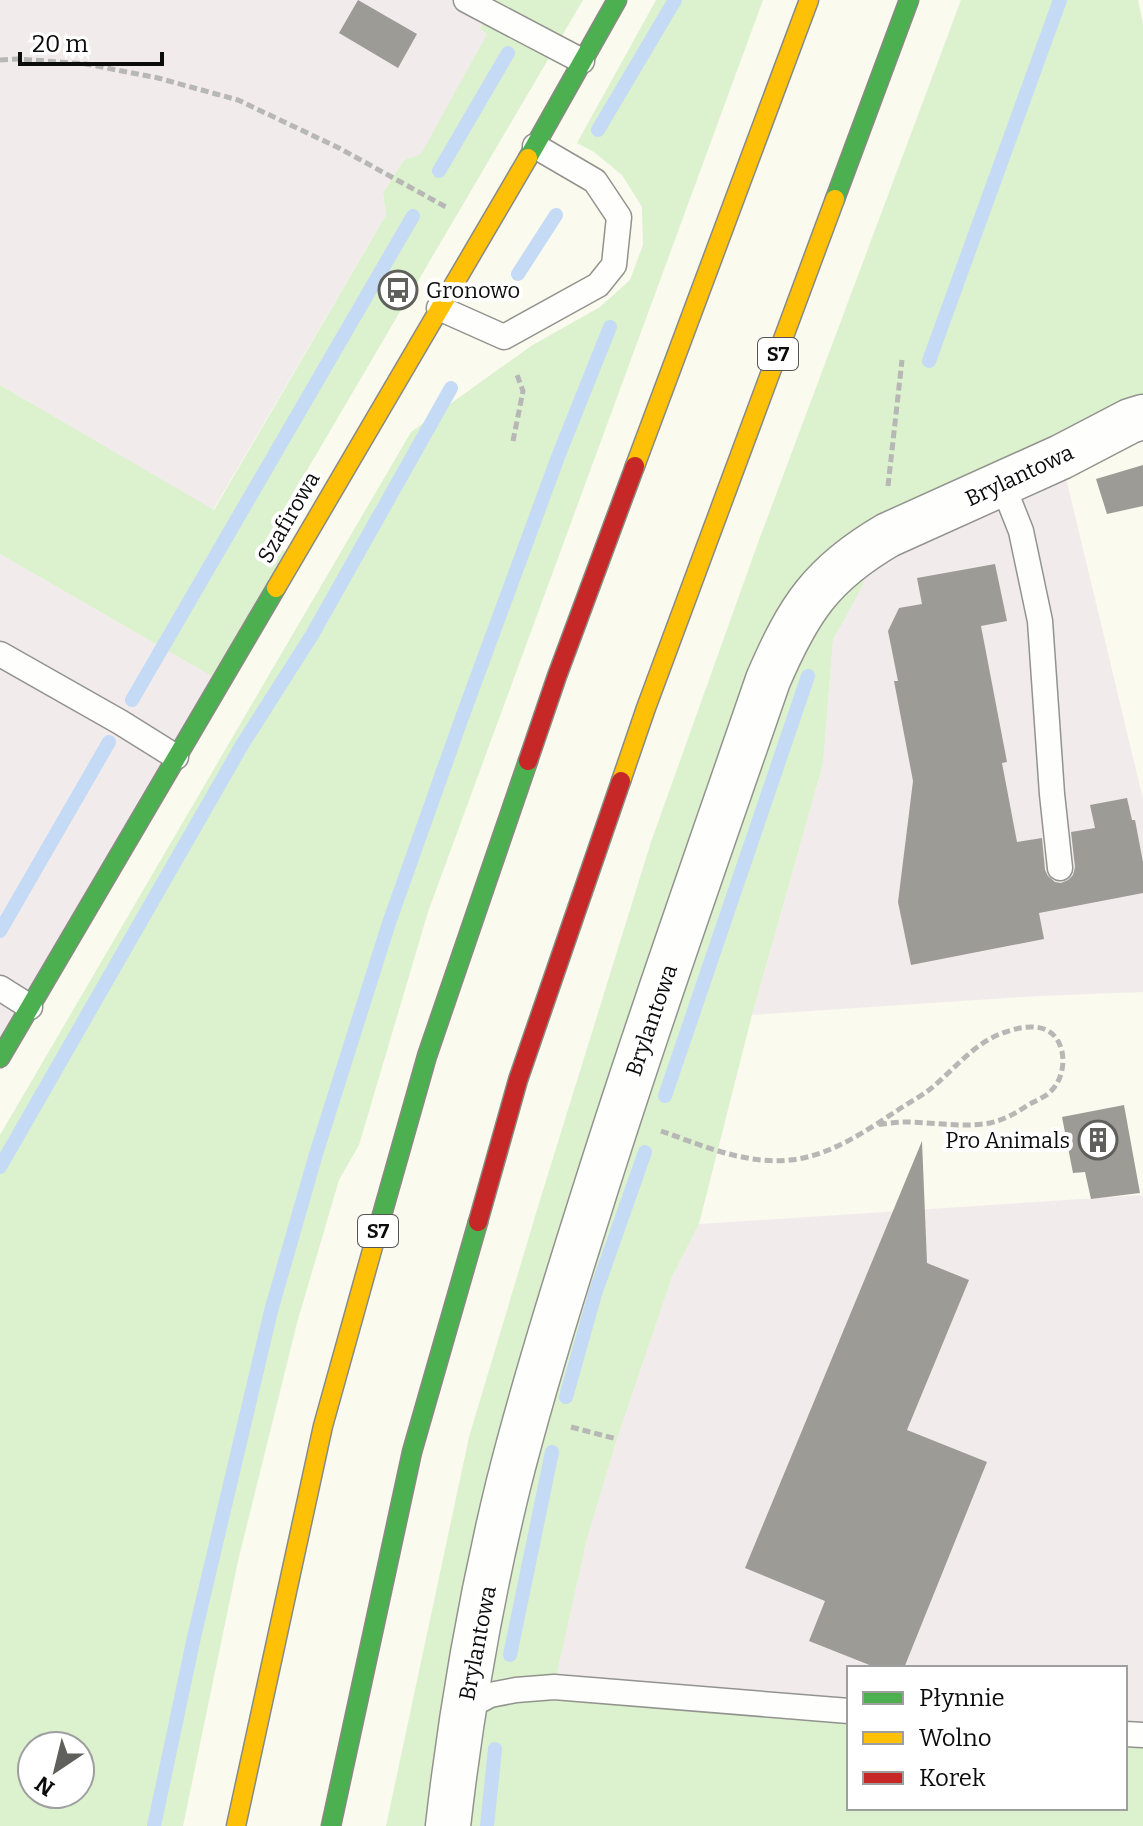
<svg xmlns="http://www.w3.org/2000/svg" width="1143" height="1826" font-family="Bitter,serif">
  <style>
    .industrial { fill: #f2ebec }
    .green { fill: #dcf1ce; fill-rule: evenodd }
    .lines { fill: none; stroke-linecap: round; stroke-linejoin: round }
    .stream { stroke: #c4daf5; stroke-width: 14 }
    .building { fill: #9c9b95 }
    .lane-casing { stroke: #93938e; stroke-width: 27 }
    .street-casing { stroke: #93938e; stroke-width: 47 }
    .fast-casing { stroke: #8a8a85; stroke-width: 21 }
    .slow-casing { stroke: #8a8a85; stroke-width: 21 }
    .jam-casing { stroke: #8a8a85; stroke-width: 21 }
    .path { stroke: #b7b7b5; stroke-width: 5; stroke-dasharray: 8 4; stroke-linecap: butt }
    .lane { stroke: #fefefd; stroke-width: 24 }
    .street { stroke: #fefefd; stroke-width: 44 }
    .fast { stroke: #4caf50; stroke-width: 18 }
    .slow { stroke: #ffc107; stroke-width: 18 }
    .jam { stroke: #c62828; stroke-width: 18 }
    .labels { text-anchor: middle; stroke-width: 8; stroke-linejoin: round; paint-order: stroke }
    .shield { fill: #fff; stroke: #555; stroke-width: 2 }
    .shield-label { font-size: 20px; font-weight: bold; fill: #0c0c0c }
    .poi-label { font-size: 22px; fill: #0c0c0c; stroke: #fff; text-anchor: start }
    .street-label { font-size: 22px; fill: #0c0c0c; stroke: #fff }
  </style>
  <rect width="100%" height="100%" fill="#fafaef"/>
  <g class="industrial">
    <polygon points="0,0 497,0 480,29 487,34 445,114 421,155 404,160 383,193 386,215 213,510 0,385"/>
    <polygon points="1061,457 1143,799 1143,992 1038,996 752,1015 823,764 833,640 841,625 851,559"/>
    <polygon points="0,554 220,681 0,1058"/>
    <polygon points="1143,1195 1143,1735 1125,1734 1125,1668 849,1668 849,1711 554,1687 587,1539 617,1439 672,1277 699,1224"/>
  </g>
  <g class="green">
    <polygon points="497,0 583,0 266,540 293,556 220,681 0,554 0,385 214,510 386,215 383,193 404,160 421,154 487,34 480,29"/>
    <path d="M656,0H763L428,912L359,1145L339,1180L297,1323L238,1561L183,1826H0V1135L411,432L531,346L600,307L630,280L643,245L642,207L622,175L594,152L577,143ZM32,1746H80V1794H32Z"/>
    <polygon points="961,0 1138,0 1143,24 1143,417 851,559 864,583 833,640 823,764 752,1015 699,1224 672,1277 617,1439 587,1539 554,1687 849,1711 849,1808 1125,1808 1125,1734 1143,1735 1143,1826 386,1826 469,1437 540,1200 651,842 759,540"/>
  </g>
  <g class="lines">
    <g class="stream">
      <polyline points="598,130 675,0"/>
      <polyline points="439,171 508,53"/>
      <polyline points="518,274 556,215"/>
      <polyline points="929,361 1060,0"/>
      <polyline points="132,700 413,216"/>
      <polyline points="0,931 109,742"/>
      <polyline points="665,1096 808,676"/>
      <polyline points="0,1167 242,745 312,635 451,388"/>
      <polyline points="566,1397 595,1294 645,1152"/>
      <polyline points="510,1655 552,1452"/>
      <polyline points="154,1826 194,1637 271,1311 316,1154 389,923 460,723 558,457 610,327"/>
      <polyline points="487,1826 495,1749"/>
    </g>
  </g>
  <g class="building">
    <polygon points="358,0 417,34 398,68 339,33"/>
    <polygon points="1143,465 1143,506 1107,514 1096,479"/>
    <polygon points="995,564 1007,621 981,626 1007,762 1002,763 1017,842 1042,838 1045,870 1048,876 1055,882 1061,883 1068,880 1073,875 1075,867 1071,832 1095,828 1090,805 1127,798 1132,820 1135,820 1143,862 1143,893 1039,913 1044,939 911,965 898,902 913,781 894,681 898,681 888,631 899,608 922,604 917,578"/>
    <polygon points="1124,1105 1140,1193 1091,1199 1085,1172 1073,1173 1062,1117"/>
    <polygon points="922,1141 927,1263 969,1280 907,1430 987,1462 904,1668 877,1668 809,1641 825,1601 745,1568"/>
  </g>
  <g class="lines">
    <defs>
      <g id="lane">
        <polyline points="466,0 582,61"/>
        <polyline points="439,308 504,337 598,285 614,265 619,217 595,181 535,146"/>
        <polyline points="1002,483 1021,531 1040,621 1052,794 1060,868"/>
        <polyline points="0,654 120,722 176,757"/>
        <polyline points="0,988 30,1007"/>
        <polyline points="464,1709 490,1695 516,1690 554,1687 849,1711"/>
        <polyline points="1125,1734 1143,1735"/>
      </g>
      <path id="street" d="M448,1826C461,1712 481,1597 508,1486C531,1394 559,1304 588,1213C644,1034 707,857 768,680C798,610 821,574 888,535L1061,457L1130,421L1143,417"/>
      <g id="fast">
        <polyline points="528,158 617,0"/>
        <polyline points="835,199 909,0"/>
        <polyline points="0,1058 276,588"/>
        <polyline points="376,1236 427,1056 528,761"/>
        <polyline points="331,1826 412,1452 478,1222"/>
      </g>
      <g id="slow">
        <polyline points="635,466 809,0"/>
        <polyline points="276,588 528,158"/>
        <polyline points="621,781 646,708 835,199"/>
        <polyline points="236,1826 323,1426 376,1236"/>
      </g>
      <g id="jam">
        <polyline points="528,761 557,676 635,466"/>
        <polyline points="478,1222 518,1080 621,781"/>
      </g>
    </defs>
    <use href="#lane" class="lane-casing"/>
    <use href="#street" class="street-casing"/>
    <use href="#fast" class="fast-casing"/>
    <use href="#slow" class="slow-casing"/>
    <use href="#jam" class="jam-casing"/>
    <g class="path">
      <polyline points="0,60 19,59 86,64 158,78 238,100 339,148 446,207"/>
      <polyline points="513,441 523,391 516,372"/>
      <polyline points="888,486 902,360"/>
      <path d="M661,1131C701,1145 746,1165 790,1160C830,1156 866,1131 898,1110C908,1103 920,1097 929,1090C952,1072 972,1045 1000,1034C1023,1025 1052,1020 1061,1048C1066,1063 1061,1083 1049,1093C1043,1098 1035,1101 1028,1105C1016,1113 1004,1120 990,1123C962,1128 933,1122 905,1122C895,1122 885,1124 875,1125"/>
      <polyline points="571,1427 617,1439"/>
    </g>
    <use href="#lane" class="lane"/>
    <use href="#street" class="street"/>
    <use href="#fast" class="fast"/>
    <use href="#slow" class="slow"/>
    <use href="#jam" class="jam"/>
  </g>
  <defs>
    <symbol id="bus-ring" viewBox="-11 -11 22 22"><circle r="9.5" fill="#fff" stroke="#5f5f5b" stroke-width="1.5"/><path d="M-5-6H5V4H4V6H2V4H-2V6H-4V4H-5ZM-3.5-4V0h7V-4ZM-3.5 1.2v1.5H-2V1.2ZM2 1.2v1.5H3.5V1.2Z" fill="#5f5f5b"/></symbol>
    <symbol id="building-ring" viewBox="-11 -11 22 22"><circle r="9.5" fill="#fff" stroke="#5f5f5b" stroke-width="1.5"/><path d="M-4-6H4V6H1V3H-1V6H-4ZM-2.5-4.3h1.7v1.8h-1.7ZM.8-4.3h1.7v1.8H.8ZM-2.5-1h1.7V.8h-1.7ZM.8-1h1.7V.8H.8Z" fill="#5f5f5b"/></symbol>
  </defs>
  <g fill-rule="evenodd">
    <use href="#bus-ring" x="376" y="268" width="44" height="44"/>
    <use href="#building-ring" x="1076" y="1118" width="44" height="44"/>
  </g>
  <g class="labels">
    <g class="shield">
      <rect x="758" y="338" width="40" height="32" rx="6"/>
      <rect x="358" y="1215" width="40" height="32" rx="6"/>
    </g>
    <g class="shield-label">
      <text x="778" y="361">S7</text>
      <text x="378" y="1238">S7</text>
    </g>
    <g class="poi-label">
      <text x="426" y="298">Gronowo</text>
      <text x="1070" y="1148" text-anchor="end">Pro Animals</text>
    </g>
    <g class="street-label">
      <text transform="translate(1019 475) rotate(-25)" y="8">Brylantowa</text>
      <text transform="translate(288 517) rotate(-60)" y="8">Szafirowa</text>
      <text transform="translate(651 1020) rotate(-71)" y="8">Brylantowa</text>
      <text transform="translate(477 1643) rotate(-79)" y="8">Brylantowa</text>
    </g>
  </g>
  <rect x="847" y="1666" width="280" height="144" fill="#ffffff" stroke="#9e9e9e" stroke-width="2"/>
  <rect x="863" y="1692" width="40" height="12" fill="#4caf50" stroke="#9e9e9e" stroke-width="2"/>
  <text x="919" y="1706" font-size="24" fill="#0c0c0c">Płynnie</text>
  <rect x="863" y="1732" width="40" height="12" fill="#ffc107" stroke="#9e9e9e" stroke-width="2"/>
  <text x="919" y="1746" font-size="24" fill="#0c0c0c">Wolno</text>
  <rect x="863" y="1772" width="40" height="12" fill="#c62828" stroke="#9e9e9e" stroke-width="2"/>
  <text x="919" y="1786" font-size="24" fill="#0c0c0c">Korek</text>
  <g transform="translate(56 1770) rotate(215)"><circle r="38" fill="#ffffff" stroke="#9e9e9e" stroke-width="2"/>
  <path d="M0-6L14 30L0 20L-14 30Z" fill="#5f5f5b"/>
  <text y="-12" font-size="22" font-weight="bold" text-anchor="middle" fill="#0c0c0c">N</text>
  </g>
  <path d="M20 52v12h142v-12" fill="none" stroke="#0c0c0c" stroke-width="4"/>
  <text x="32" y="52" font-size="24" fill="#0c0c0c" stroke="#ffffff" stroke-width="6" paint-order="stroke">20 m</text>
</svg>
